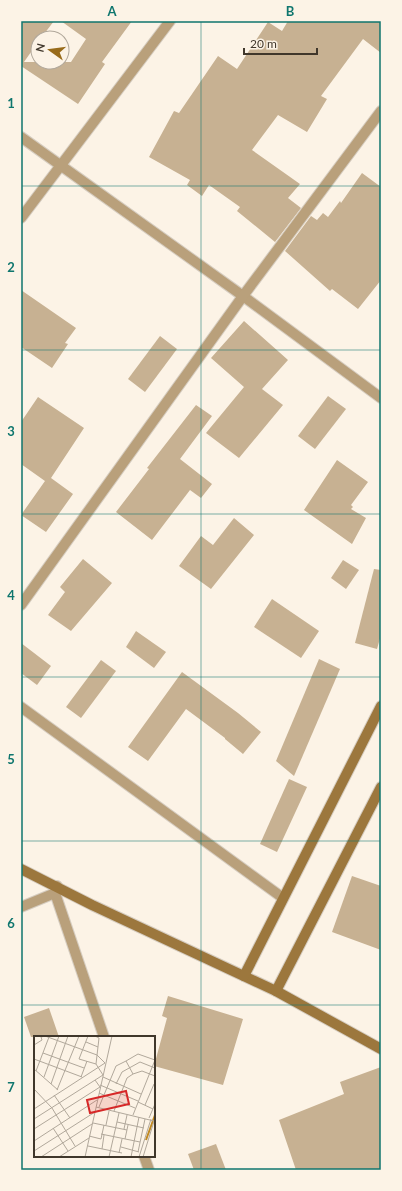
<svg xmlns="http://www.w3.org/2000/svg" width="402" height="1191" font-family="Lato,sans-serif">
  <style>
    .building { fill: #c7b192 }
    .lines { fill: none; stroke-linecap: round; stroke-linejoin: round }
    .street-casing { stroke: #d6cdc1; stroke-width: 12 }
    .secondary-casing { stroke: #d6cdc1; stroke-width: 12 }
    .street { stroke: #b9a07b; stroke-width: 10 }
    .secondary { stroke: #9c773d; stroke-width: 10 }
    .grid { fill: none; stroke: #0f766e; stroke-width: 1; stroke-opacity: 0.55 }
    .inset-river { fill: none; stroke: #c08821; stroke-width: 2 }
    .inset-road { fill: none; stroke: #b1a89b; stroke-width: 1 }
    .view { fill: #d62828; fill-opacity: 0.15; stroke: #d62828; stroke-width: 2 }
    .inset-edge { fill: none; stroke: #40372b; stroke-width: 2 }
    .neatline { fill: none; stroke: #0f766e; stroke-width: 1.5 }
    .grid-label { font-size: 13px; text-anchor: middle; font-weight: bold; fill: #0f766e }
  </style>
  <rect width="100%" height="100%" fill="#fcf3e6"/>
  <g class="building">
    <polygon points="21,21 54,21 41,38 38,38 38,42 24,62 71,62 86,39 61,21 132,21 102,62 105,64 78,104 21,66"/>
    <polygon points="288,21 381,21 381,53 363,39 321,96 327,99 307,132 278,115 252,150 300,184 288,198 301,208 275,242 237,211 240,207 209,185 202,196 187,185 190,180 149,157 174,111 179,113 218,56 237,69 268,22 282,31"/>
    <polygon points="362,173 381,187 381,280 358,309 332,289 330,291 285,251 311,216 317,220 323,213 328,217 340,201 341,203"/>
    <polygon points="21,290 76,328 65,343 68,344 52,368 21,347"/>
    <polygon points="244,321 288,360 262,389 283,405 239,458 206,433 244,387 211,358"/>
    <polygon points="160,336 177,349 145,392 128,379"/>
    <polygon points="328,396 346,409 315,449 298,436"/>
    <polygon points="38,397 84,428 51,478 73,494 46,532 21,515 45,481 21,464 21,422"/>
    <polygon points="196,405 212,416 180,459 212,484 201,498 190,490 152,540 116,512 149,469 147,468"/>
    <polygon points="337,460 368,482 351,505 353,507 351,509 366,518 352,544 304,510"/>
    <polygon points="234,518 254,535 211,589 179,566 201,536 213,545"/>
    <polygon points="83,559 112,583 71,631 48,615 65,592 60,587"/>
    <polygon points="343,560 359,570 346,589 331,578"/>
    <polygon points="374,569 381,570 381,635 377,649 355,643"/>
    <polygon points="272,599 319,631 301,658 254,627"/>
    <polygon points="136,631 166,652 154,668 126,647"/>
    <polygon points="21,643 51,666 37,685 21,673"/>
    <polygon points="319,659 340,669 294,776 276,761"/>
    <polygon points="101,660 116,671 81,718 66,707"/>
    <polygon points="182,672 238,713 261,732 243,754 225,739 225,738 186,709 148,761 128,747"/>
    <polygon points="289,779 307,787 277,852 260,844"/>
    <polygon points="352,876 381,886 381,950 332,932"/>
    <polygon points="168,996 243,1019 223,1085 154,1066 167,1018 162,1016"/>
    <polygon points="49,1008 59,1037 31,1037 24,1017"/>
    <polygon points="381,1067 381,1170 296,1170 279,1120 344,1094 340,1082"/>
    <polygon points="216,1144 226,1170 194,1170 188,1154"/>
  </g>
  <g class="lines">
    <defs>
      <g id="street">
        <polyline points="21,137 243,296 381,398"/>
        <polyline points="21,218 170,21"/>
        <polyline points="21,605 243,296 381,111"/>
        <polyline points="21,707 283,898"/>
        <polyline points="57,886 55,893 104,1037"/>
        <polyline points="21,907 55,893"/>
        <polyline points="144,1156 149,1170"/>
      </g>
      <g id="secondary">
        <polyline points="21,869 92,905 276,991 381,1049"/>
        <polyline points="244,976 381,706"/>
        <polyline points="276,991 381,787"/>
      </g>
    </defs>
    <use href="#street" class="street-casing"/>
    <use href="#secondary" class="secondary-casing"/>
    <use href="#street" class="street"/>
    <use href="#secondary" class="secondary"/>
  </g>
  <path class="grid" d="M201,21V1170M21,186H381M21,350H381M21,514H381M21,677H381M21,841H381M21,1005H381"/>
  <g transform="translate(34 1036)">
    <rect width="121" height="121" fill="#fcf3e6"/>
    <path class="inset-river" d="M112,104L121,79"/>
    <path class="inset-road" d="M54,0L45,23L62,28M7,1L11,0L63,19L71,27M52,6L64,11M0,9L8,4L7,1M9,17L50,32M0,23L48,41M0,33L24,54M2,35L15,1M99,38L108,35L121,40M10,41L25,0M47,41L53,25M69,41L107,58M17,48L34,0M82,48L88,36L106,26L121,32M66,49L104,65M0,53L18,72L41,110M23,54L45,0M65,57L101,72M20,59L36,82M104,66L119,73M111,69L120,48M62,71L120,85M65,71L82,30L92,25M0,73L71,27M80,75L93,42L99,38L92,25L104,18L121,24M99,79L121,24M115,82L121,68M0,83L69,39L62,28L65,2L61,0M83,86L110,92M59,87L93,94M72,89L75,75M19,92L34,115M0,93L66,51L61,44M90,93L93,79M67,98L106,106M55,100L67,103M67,103L70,89M91,103L94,89M0,105L63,64M54,110L88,117M87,111L105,116M68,113L70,99M0,115L61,76M104,116L111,83M85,117L88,103M7,121L58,88M25,121L55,102M51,121L78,0M75,121L85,77M97,121L105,81M105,121L117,83M109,121L121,82"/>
    <path class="view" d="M92,55L95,68L56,77L53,64Z"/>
    <rect width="121" height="121" class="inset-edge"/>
  </g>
  <rect width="402" height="1191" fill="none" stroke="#fcf3e6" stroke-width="44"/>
  <g transform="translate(50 50) rotate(284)"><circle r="19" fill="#fcf3e6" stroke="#b1a89b"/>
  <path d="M0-3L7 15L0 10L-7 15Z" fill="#986b1a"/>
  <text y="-6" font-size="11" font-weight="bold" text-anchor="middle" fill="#40372b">N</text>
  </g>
  <path d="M244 48v6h73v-6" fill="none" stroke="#40372b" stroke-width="2"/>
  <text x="250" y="48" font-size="12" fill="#40372b" stroke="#fcf3e6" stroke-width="3" paint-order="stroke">20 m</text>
  <rect x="22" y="22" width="358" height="1147" class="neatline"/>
  <g class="grid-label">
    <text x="112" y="16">A</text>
    <text x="290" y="16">B</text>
    <text x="11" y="108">1</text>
    <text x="11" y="272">2</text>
    <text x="11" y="436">3</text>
    <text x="11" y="600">4</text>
    <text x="11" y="764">5</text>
    <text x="11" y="928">6</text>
    <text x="11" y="1092">7</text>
  </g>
</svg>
